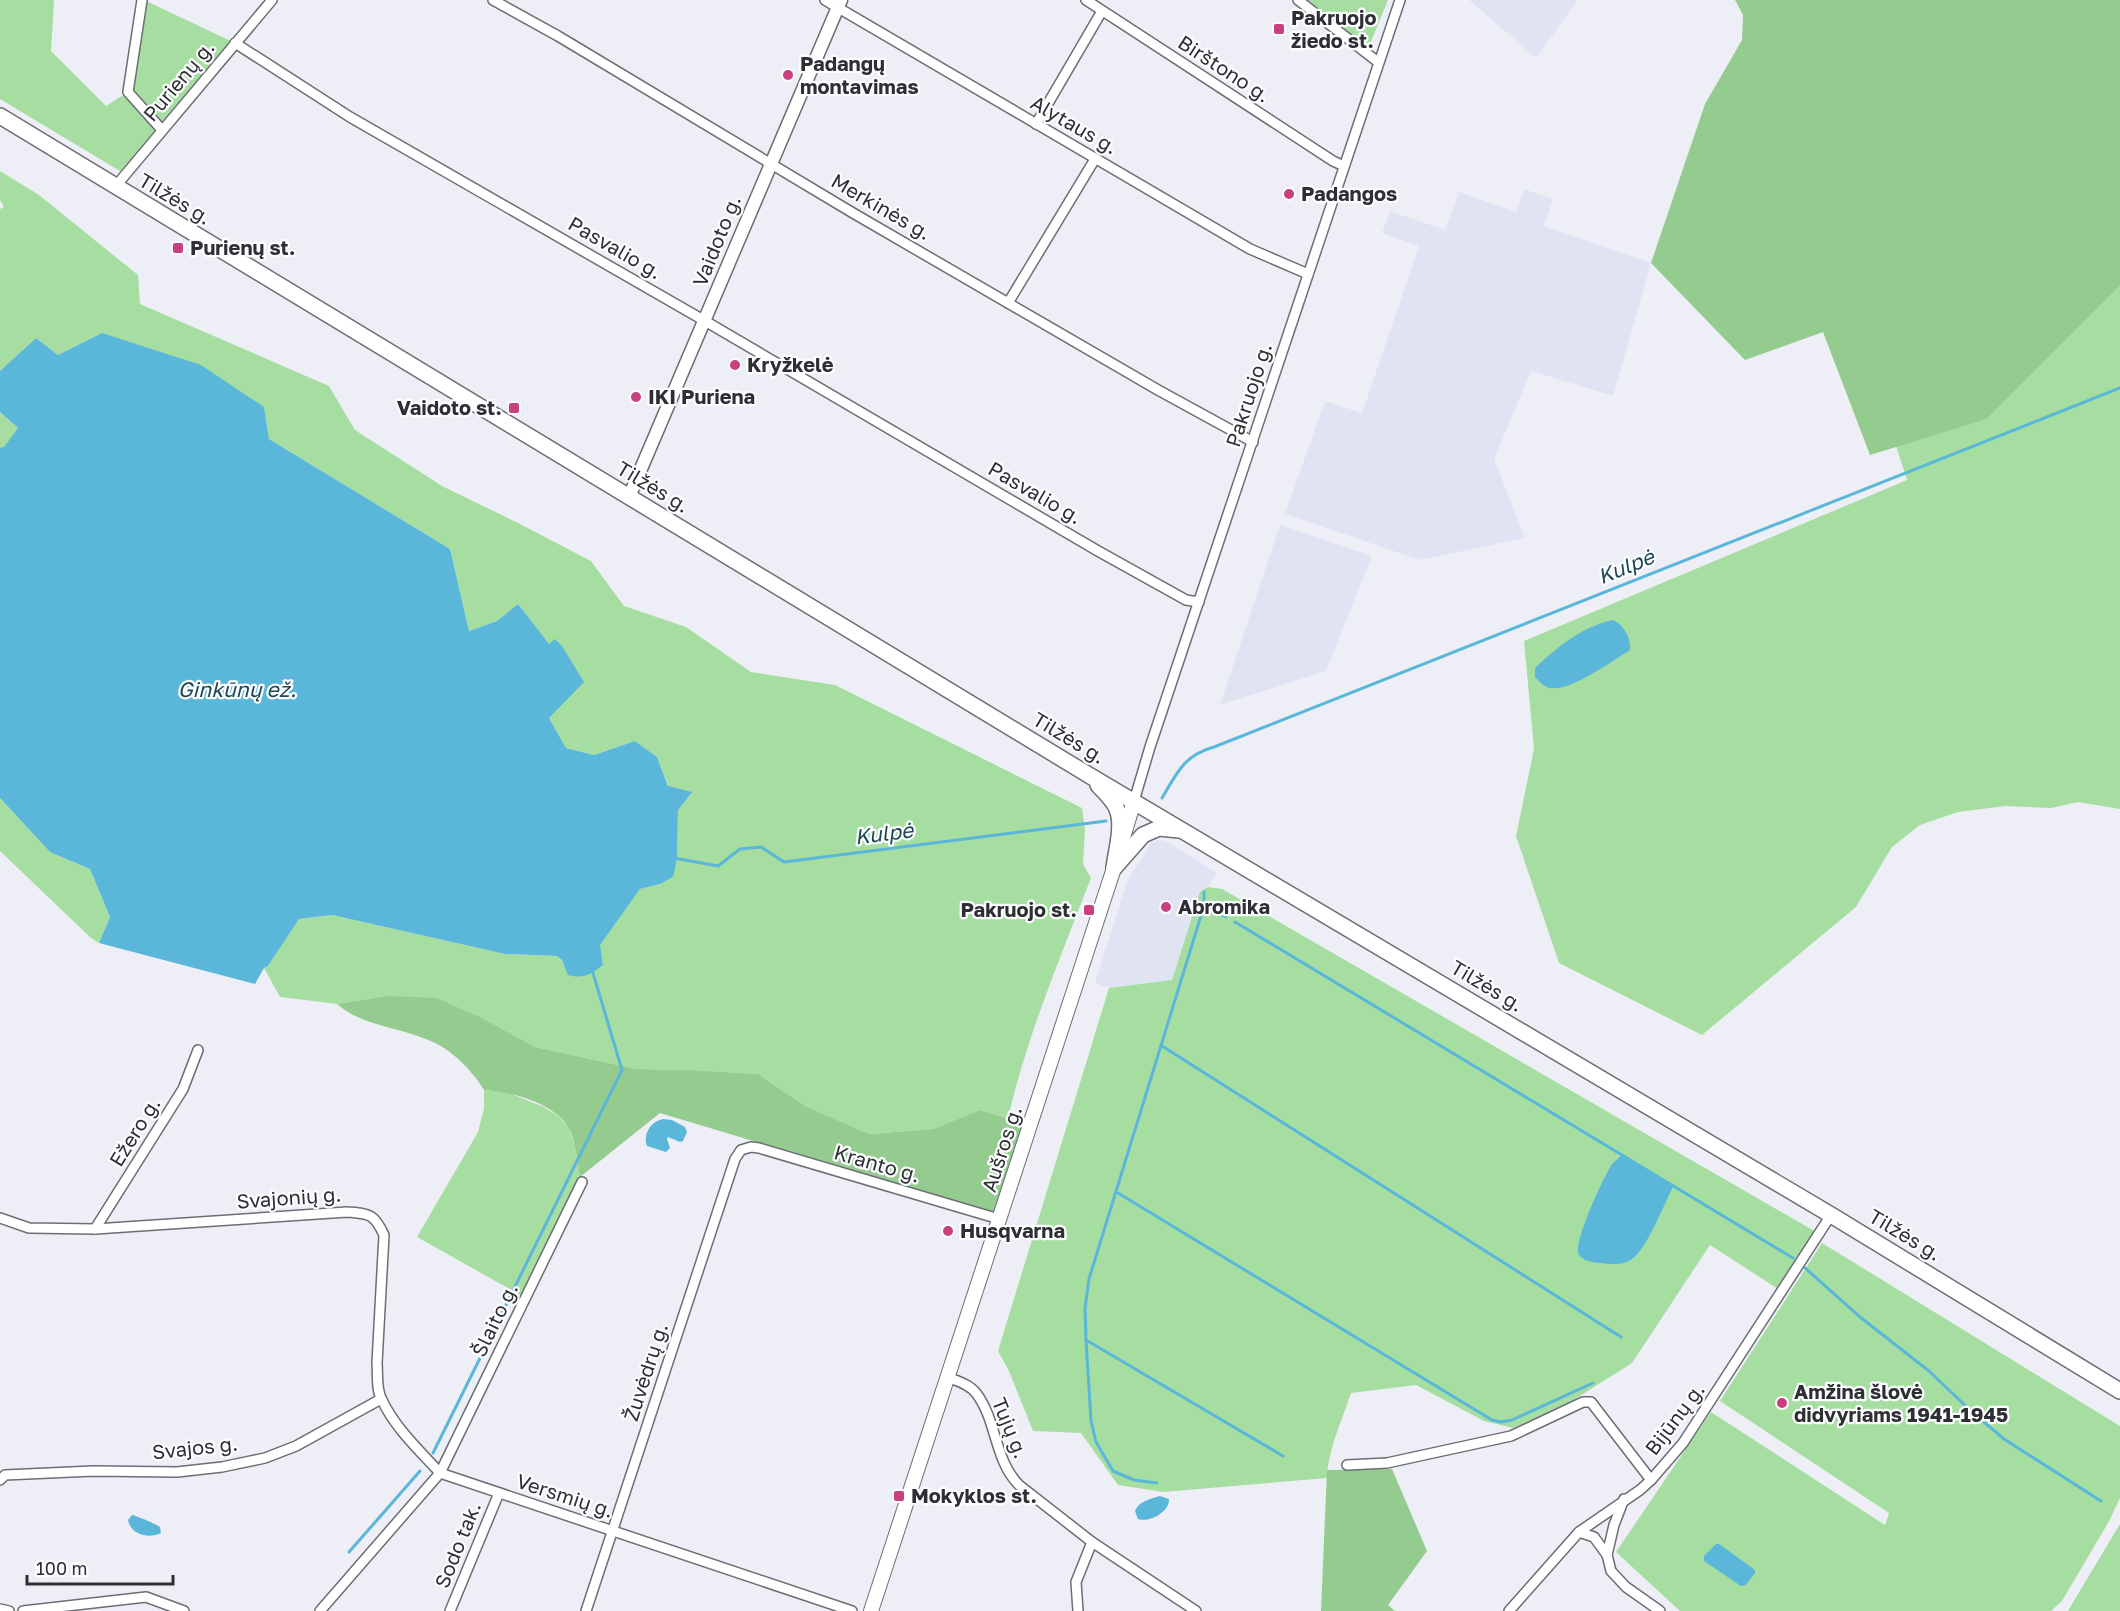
<svg xmlns="http://www.w3.org/2000/svg" width="2120" height="1611" font-family="'Golos Text',sans-serif">
  <style>
    .built { fill: #e0e4f2 }
    .green { fill: #a6dea1 }
    .forest { fill: #94cb8f }
    .water { fill: #5ab7da }
    .lines { fill: none; stroke-linecap: round; stroke-linejoin: round }
    .stream { stroke: #5ab7da; stroke-width: 3 }
    .minor-casing { stroke: #6c6e74; stroke-width: 12 }
    .secondary-casing { stroke: #6c6e74; stroke-width: 15 }
    .primary-casing { stroke: #6c6e74; stroke-width: 16 }
    .trunk-casing { stroke: #6c6e74; stroke-width: 18 }
    .minor { stroke: #fff; stroke-width: 9 }
    .secondary { stroke: #fff; stroke-width: 12 }
    .primary { stroke: #fff; stroke-width: 14 }
    .trunk { stroke: #fff; stroke-width: 15 }
    .poi-dot { fill: #c8407e; stroke: #fcfdfe; stroke-width: 2 }
    .labels { text-anchor: middle; stroke-width: 4.5; stroke-linejoin: round; paint-order: stroke }
    .poi-label { font-size: 20px; font-weight: bold; fill: #2e2f32; stroke: #fcfdfe; text-anchor: start }
    .street-label { font-size: 20px; fill: #2e2f32; stroke: #fcfdfe }
    .water-label { font-size: 21px; font-style: italic; fill: #1d4756; stroke: #fcfdfe }
  </style>
  <rect width="100%" height="100%" fill="#eeeff6"/>
  <g class="built">
    <polygon points="1469,0 1578,0 1536,58"/>
    <polygon points="1524,189 1553,199 1544,226 1651,263 1613,396 1531,371 1494,459 1525,538 1420,560 1285,514 1325,401 1362,413 1419,246 1382,233 1390,211 1445,230 1459,192 1516,212"/>
    <polygon points="1280,525 1372,556 1326,671 1220,705"/>
    <polygon points="1160,840 1166,841 1217,873 1208,887 1200,892 1172,980 1109,988 1095,983 1127,882 1151,843"/>
  </g>
  <g class="green">
    <polygon points="0,0 54,0 51,51 106,106 128,92 144,0 235,43 125,174 0,99"/>
    <polygon points="1302,0 1388,0 1370,44 1364,45"/>
    <path d="M0,171L39,195L138,275L140,304L329,386L355,430L442,486L518,523L591,561L624,606L686,627L751,672L835,685L1082,808L1085,831L1083,864L1091,878C1061,956 1027,1036 1008,1118L980,1110L933,1129L869,1134L805,1106L758,1074L692,1070L636,1069L535,1047L482,1018L386,996L337,1004L280,997L264,968L268,966L299,919L332,915L505,954L557,956L562,960L569,975L603,965L599,945L640,889L660,884L677,859L678,810L657,757L635,741L594,755L566,748L549,718V645L518,604L497,621L469,631L450,549L269,439L264,407L102,333L58,355L36,338L0,371V209L4,207L0,200Z"/>
    <polygon points="2120,286 2120,809 2078,802 2051,808 2005,806 1958,812 1920,825 1892,847 1856,907 1702,1035 1559,963 1516,836 1534,749 1524,641 1907,480 1896,446 1987,419"/>
    <polygon points="0,412 18,428 4,448 0,448"/>
    <polygon points="0,798 50,852 90,869 110,917 99,943 91,938 0,851"/>
    <path d="M1208,887L1222,889L1816,1232L1778,1289L1710,1245L1632,1363L1564,1406L1513,1428L1484,1421L1416,1385L1351,1393C1342,1420 1328,1450 1327,1478L1163,1492L1118,1485L1081,1433L1033,1431L1009,1371L998,1351L1109,988L1172,980L1200,892Z"/>
    <polygon points="484,1090 506,1092 544,1107 558,1116 568,1127 575,1146 580,1177 522,1296 417,1237 478,1132 484,1108"/>
    <polygon points="1822,1243 2120,1426 2120,1498 2108,1523 2062,1601 2051,1611 1680,1611 1616,1552 1711,1412 1885,1525 1889,1513 1720,1401"/>
    <polygon points="2120,1524 2120,1611 2068,1611 2072,1604"/>
  </g>
  <g class="forest">
    <polygon points="1735,0 2120,0 2120,286 1987,419 1870,455 1823,332 1745,360 1651,263 1705,104 1742,40 1743,15"/>
    <path d="M386,996L436,998L482,1018L535,1047L636,1069L692,1070L758,1074L805,1106L869,1134L933,1129L980,1110L1024,1123L996,1214L660,1113L580,1177C577,1161 576,1141 568,1127C553,1102 511,1092 484,1090C474,1073 454,1052 435,1043C403,1027 365,1028 337,1004Z"/>
    <polygon points="1392,1469 1427,1551 1388,1605 1395,1611 1321,1611 1327,1470"/>
  </g>
  <g class="water">
    <path d="M102,333L201,365L264,407L269,439L450,549L469,631L497,621L518,604L549,644L555,639L562,646L584,682L549,718L566,748L594,755L635,741L657,757L668,786L692,792L678,810L677,859L673,877L660,884L640,889L600,945L603,965C590,975 584,979 568,975L562,960L557,956L505,954L332,915L299,919L268,966L264,968L255,984L99,943L110,917L90,869L50,852L0,798V448L4,447L18,428L0,412V371L36,338L58,355Z"/>
    <path d="M1613,620C1624,625 1631,638 1630,650C1612,661 1570,692 1550,688C1544,687 1539,681 1535,677V668C1556,648 1583,626 1613,620Z"/>
    <path d="M663,1119L672,1120L685,1127L687,1132L683,1141L680,1142L668,1137L667,1139L670,1148L666,1152L647,1146C643,1134 650,1122 663,1119Z"/>
    <path d="M1622,1155L1673,1187C1664,1204 1647,1249 1632,1259C1623,1266 1610,1264 1600,1263C1593,1262 1584,1262 1579,1255C1572,1244 1604,1176 1612,1164C1615,1161 1619,1158 1622,1155Z"/>
    <path d="M1160,1496L1169,1499C1170,1512 1149,1523 1138,1519L1135,1511C1139,1501 1150,1499 1160,1496Z"/>
    <path d="M132,1515C135,1515 158,1525 160,1527L161,1533C149,1539 131,1535 128,1520Z"/>
    <polygon points="1716,1544 1719,1544 1755,1570 1755,1573 1746,1585 1741,1586 1704,1561 1704,1556"/>
  </g>
  <g class="lines">
    <g class="stream">
      <path d="M1162,798C1177,773 1184,755 1214,747L2120,388"/>
      <polyline points="674,858 718,866 740,849 761,847 784,862 1106,821"/>
      <polyline points="1204,892 1204,906 1226,917"/>
      <polyline points="1235,922 1793,1258"/>
      <polyline points="1162,1046 1621,1337"/>
      <polyline points="1118,1193 1492,1420 1501,1422 1512,1420 1593,1383"/>
      <polyline points="1804,1267 1860,1317 1929,1371 1972,1412 2004,1439 2101,1501"/>
      <polyline points="496,1325 622,1070 593,973"/>
      <polyline points="1086,1340 1283,1456"/>
      <polyline points="433,1453 489,1340"/>
      <polyline points="1157,1483 1134,1480 1113,1471 1096,1442 1091,1421 1086,1340 1085,1308 1089,1279 1204,906"/>
      <polyline points="349,1552 420,1471"/>
    </g>
    <defs>
      <g id="minor">
        <polyline points="142,0 128,92 162,130"/>
        <polyline points="493,0 558,36 853,213 1158,390 1253,442"/>
        <polyline points="825,0 1250,249 1308,274"/>
        <polyline points="1086,0 1333,161 1344,166"/>
        <polyline points="1298,0 1378,62"/>
        <polyline points="235,43 350,117 705,321 1098,551 1186,600 1199,602"/>
        <polyline points="1036,124 1102,11"/>
        <polyline points="115,187 272,0"/>
        <polyline points="1008,303 1095,159"/>
        <polyline points="1134,801 1150,747 1400,0"/>
        <path d="M0,1218L29,1228L95,1229L347,1212C369,1214 374,1213 384,1235L377,1363C378,1375 376,1390 382,1400C395,1428 420,1451 440,1473L582,1182"/>
        <polyline points="95,1229 183,1089 198,1050"/>
        <path d="M947,1377C957,1381 969,1384 976,1393C997,1420 994,1460 1019,1485L1092,1542L1196,1611"/>
        <polyline points="1347,1465 1387,1463 1511,1436 1583,1402 1591,1402 1651,1480"/>
        <polyline points="0,1480 5,1475 93,1471 177,1472 222,1467 265,1458 296,1446 381,1399"/>
        <polyline points="1579,1532 1594,1537 1607,1555 1611,1571 1626,1587 1660,1611"/>
        <polyline points="1607,1555 1614,1525 1624,1499"/>
        <polyline points="0,1609 9,1611"/>
        <polyline points="23,1611 146,1597 184,1611"/>
        <polyline points="320,1611 440,1473 852,1611"/>
        <polyline points="450,1611 499,1493"/>
        <polyline points="586,1611 735,1159 741,1150 751,1147 759,1148 999,1219"/>
        <polyline points="1078,1611 1076,1582 1092,1542"/>
        <polyline points="1509,1611 1579,1532 1640,1490 1651,1480 1683,1443 1831,1215"/>
      </g>
      <polyline id="secondary" points="629,497 841,0"/>
      <polyline id="primary" points="871,1611 1114,868 1134,801"/>
      <g id="trunk">
        <polyline points="0,116 1092,777 1831,1215 2120,1391"/>
        <path d="M1098,785C1105,793 1115,801 1118,812C1123,828 1116,851 1114,868"/>
        <polyline points="1114,868 1143,835 1159,828 1179,830"/>
      </g>
    </defs>
    <use href="#minor" class="minor-casing"/>
    <use href="#secondary" class="secondary-casing"/>
    <use href="#primary" class="primary-casing"/>
    <use href="#trunk" class="trunk-casing"/>
    <use href="#minor" class="minor"/>
    <use href="#secondary" class="secondary"/>
    <use href="#primary" class="primary"/>
    <use href="#trunk" class="trunk"/>
  </g>
  <g class="poi-dot">
    <rect x="1273" y="23" width="12" height="12" rx="3"/>
    <circle cx="788" cy="75" r="6"/>
    <circle cx="1289" cy="194" r="6"/>
    <rect x="172" y="242" width="12" height="12" rx="3"/>
    <circle cx="735" cy="365" r="6"/>
    <circle cx="636" cy="397" r="6"/>
    <rect x="508" y="402" width="12" height="12" rx="3"/>
    <circle cx="1166" cy="907" r="6"/>
    <rect x="1083" y="904" width="12" height="12" rx="3"/>
    <circle cx="948" cy="1231" r="6"/>
    <circle cx="1782" cy="1403" r="6"/>
    <rect x="893" y="1490" width="12" height="12" rx="3"/>
  </g>
  <g class="labels">
    <g class="poi-label">
      <text x="1291" y="25">Pakruojo<tspan x="1291" dy="23">žiedo st.</tspan></text>
      <text x="800" y="71">Padangų<tspan x="800" dy="23">montavimas</tspan></text>
      <text x="1301" y="201">Padangos</text>
      <text x="190" y="255">Purienų st.</text>
      <text x="747" y="372">Kryžkelė</text>
      <text x="648" y="404">IKI Puriena</text>
      <text x="502" y="415" text-anchor="end">Vaidoto st.</text>
      <text x="1178" y="914">Abromika</text>
      <text x="1077" y="917" text-anchor="end">Pakruojo st.</text>
      <text x="960" y="1238">Husqvarna</text>
      <text x="1794" y="1399">Amžina šlovė<tspan x="1794" dy="23">didvyriams 1941-1945</tspan></text>
      <text x="911" y="1503">Mokyklos st.</text>
    </g>
    <g class="street-label">
      <text transform="translate(1224 69) rotate(33)" y="7">Birštono g.</text>
      <text transform="translate(179 81) rotate(-50)" y="7">Purienų g.</text>
      <text transform="translate(1074 125) rotate(30)" y="7">Alytaus g.</text>
      <text transform="translate(175 199) rotate(31)" y="7">Tilžės g.</text>
      <text transform="translate(881 207) rotate(30)" y="7">Merkinės g.</text>
      <text transform="translate(717 241) rotate(-68)" y="7">Vaidoto g.</text>
      <text transform="translate(615 248) rotate(30)" y="7">Pasvalio g.</text>
      <text transform="translate(1249 395) rotate(-72)" y="7">Pakruojo g.</text>
      <text transform="translate(653 487) rotate(31)" y="7">Tilžės g.</text>
      <text transform="translate(1035 493) rotate(30)" y="7">Pasvalio g.</text>
      <text transform="translate(1069 738) rotate(31)" y="7">Tilžės g.</text>
      <text transform="translate(1487 986) rotate(31)" y="7">Tilžės g.</text>
      <text transform="translate(135 1132) rotate(-58)" y="7">Ežero g.</text>
      <text transform="translate(1002 1149) rotate(-72)" y="7">Aušros g.</text>
      <text transform="translate(877 1164) rotate(16)" y="7">Kranto g.</text>
      <text transform="translate(289 1198) rotate(-4)" y="7">Svajonių g.</text>
      <text transform="translate(1905 1235) rotate(31)" y="7">Tilžės g.</text>
      <text transform="translate(495 1320) rotate(-64)" y="7">Šlaito g.</text>
      <text transform="translate(646 1372) rotate(-72)" y="7">Žuvėdrų g.</text>
      <text transform="translate(1675 1419) rotate(-53)" y="7">Bijūnų g.</text>
      <text transform="translate(1010 1428) rotate(68)" y="7">Tujų g.</text>
      <text transform="translate(195 1448) rotate(-6)" y="7">Svajos g.</text>
      <text transform="translate(565 1496) rotate(18)" y="7">Versmių g.</text>
      <text transform="translate(458 1545) rotate(-68)" y="7">Sodo tak.</text>
    </g>
    <g class="water-label">
      <text transform="translate(1626 567) rotate(-22)" y="7">Kulpė</text>
      <text x="237" y="697">Ginkūnų ež.</text>
      <text transform="translate(884 834) rotate(-7)" y="7">Kulpė</text>
    </g>
  </g>
  <path d="M27 1575v9h146v-9" fill="none" stroke="#2e2f32" stroke-width="3"/>
  <text x="36" y="1575" font-size="18" fill="#2e2f32" stroke="#fcfdfe" stroke-width="4.5" paint-order="stroke">100 m</text>
</svg>
